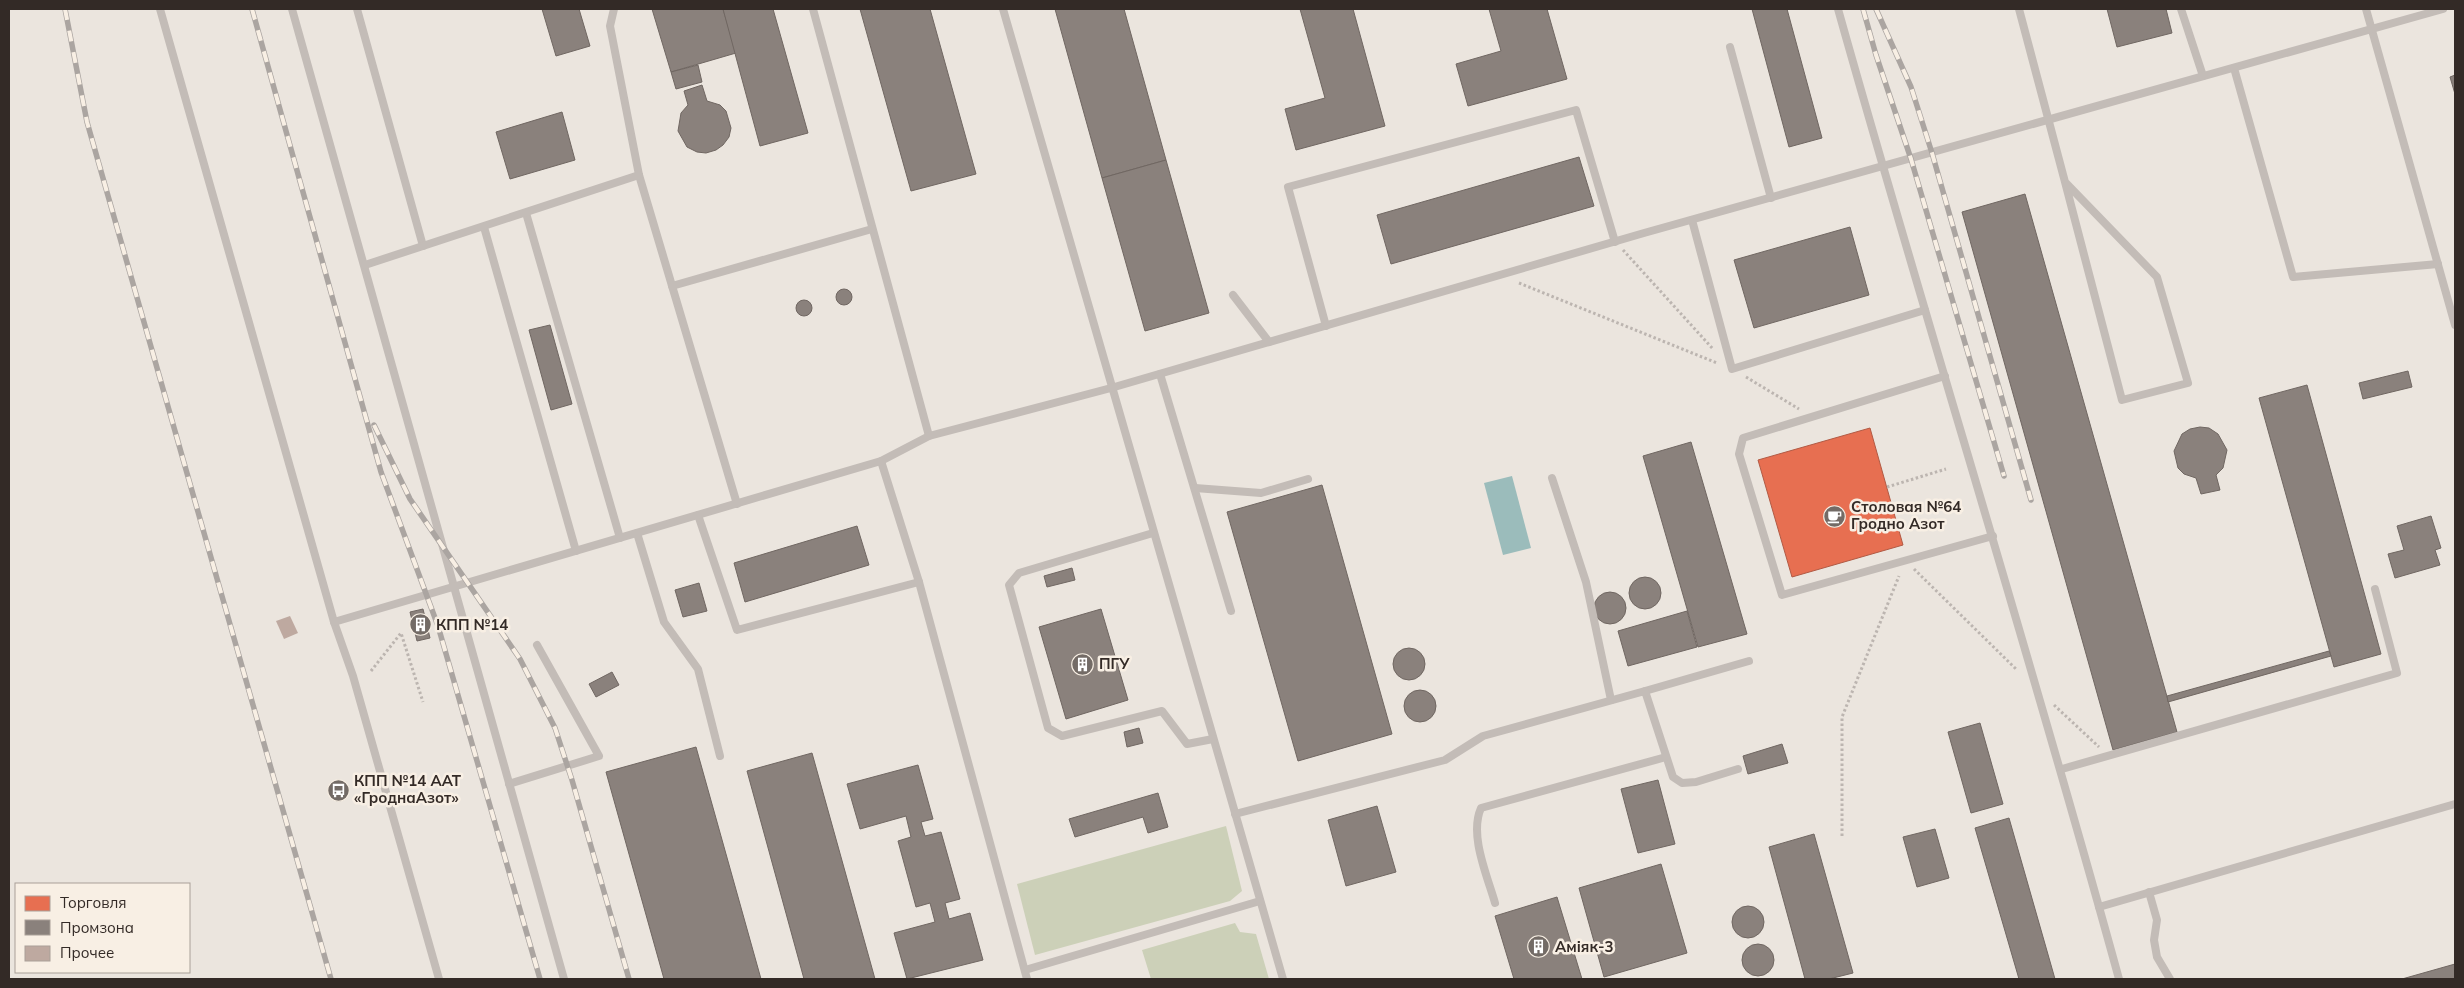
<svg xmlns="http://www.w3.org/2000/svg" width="2464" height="988" font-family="Mulish,sans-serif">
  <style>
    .green { fill: #ccd0b8 }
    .water { fill: #9bbcbb }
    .shops { fill: #e76f51; stroke: #b15a44 }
    .industry { fill: #8a817c; stroke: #706762 }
    .building { fill: #bea9a0 }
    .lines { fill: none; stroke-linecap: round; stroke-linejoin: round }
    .path { stroke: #bcb5b0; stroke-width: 3; stroke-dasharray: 2.5 2.5; stroke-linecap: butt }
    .service { stroke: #c3bcb7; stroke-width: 8 }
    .rail-casing { stroke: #aba5a1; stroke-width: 5.5 }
    .rail { stroke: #f8efe4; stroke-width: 4; stroke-dasharray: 11; stroke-linecap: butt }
    .labels { text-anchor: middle; stroke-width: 5; stroke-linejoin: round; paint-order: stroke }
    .poi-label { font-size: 15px; font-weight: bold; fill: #332a26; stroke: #f8efe4; text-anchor: start }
  </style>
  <rect width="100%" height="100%" fill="#ebe5de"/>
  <g class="green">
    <polygon points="1226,826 1242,891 1230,901 1035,955 1017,884"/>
    <polygon points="1235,923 1240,932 1256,934 1269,979 1151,979 1142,950"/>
  </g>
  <polygon class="water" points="1512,476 1531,548 1503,555 1484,483"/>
  <polygon class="shops" points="1870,428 1903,545 1792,577 1758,460"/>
  <g class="industry">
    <polygon points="542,9 579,9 590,46 556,56"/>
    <polygon points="652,9 723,9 736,53 671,72"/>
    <polygon points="723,9 773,9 808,133 760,146"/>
    <polygon points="860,9 930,9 976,174 911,191"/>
    <polygon points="1055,9 1124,9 1166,160 1102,178"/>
    <polygon points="1300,9 1353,9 1385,126 1296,150 1285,109 1325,98"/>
    <polygon points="1489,9 1547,9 1567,79 1468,106 1456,64 1501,51"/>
    <polygon points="1752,9 1787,9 1822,138 1789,147"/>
    <polygon points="2107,9 2166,9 2172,33 2117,47"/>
    <polygon points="698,65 702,82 676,89 671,72"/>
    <polygon points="2455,75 2455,94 2450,77"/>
    <polygon points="702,85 707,101 720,105 726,111 731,128 729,137 723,145 716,150 706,153 697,152 687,147 678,131 681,113 688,105 684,91"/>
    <polygon points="562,112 575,160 510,179 496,132"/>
    <polygon points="1579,157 1594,206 1391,264 1377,215"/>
    <polygon points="1166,160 1209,313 1145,331 1102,178"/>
    <polygon points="2025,194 2177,732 2113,750 1962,212"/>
    <polygon points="1850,227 1869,295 1754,328 1734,260"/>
    <circle cx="844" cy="297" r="8"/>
    <circle cx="804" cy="308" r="8"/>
    <polygon points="550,325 572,404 551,410 529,330"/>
    <polygon points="2408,371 2412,387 2363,399 2359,383"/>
    <polygon points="2307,385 2381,654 2334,667 2259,398"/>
    <polygon points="2200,427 2209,428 2218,434 2227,450 2223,468 2216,475 2220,490 2201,494 2196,478 2184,474 2178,468 2174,451 2182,434 2190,429"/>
    <polygon points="1691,442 1747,634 1698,647 1643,456"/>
    <polygon points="1322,485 1392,734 1298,761 1227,512"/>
    <polygon points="2431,516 2441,548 2435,550 2440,565 2395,578 2388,554 2404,550 2397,526"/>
    <polygon points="857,526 869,565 745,602 734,563"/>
    <polygon points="1072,568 1075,580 1047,587 1044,576"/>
    <circle cx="1645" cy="593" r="16"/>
    <polygon points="699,583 707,611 683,617 675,590"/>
    <circle cx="1610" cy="608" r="16"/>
    <polygon points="423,609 430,638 417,641 410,612"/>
    <polygon points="1101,609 1128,700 1066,719 1039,627"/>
    <polygon points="1687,611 1697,647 1628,666 1618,631"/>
    <circle cx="1409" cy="664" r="16"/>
    <polygon points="2329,651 2331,656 2168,702 2167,696"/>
    <polygon points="612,672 619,685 596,697 589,684"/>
    <circle cx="1420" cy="706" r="16"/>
    <polygon points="1980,723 2003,804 1971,813 1948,732"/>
    <polygon points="1139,728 1143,743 1127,747 1124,732"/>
    <polygon points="1782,744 1788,763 1748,774 1743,756"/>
    <polygon points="696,747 761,979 664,979 606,772"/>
    <polygon points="812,753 875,979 804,979 747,771"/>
    <polygon points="918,765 933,819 921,822 925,836 941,832 960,899 945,903 949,919 970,913 983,960 907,979 894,933 935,922 930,903 916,907 898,841 911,837 906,816 860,829 847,784"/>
    <polygon points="1658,780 1675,844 1638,853 1621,789"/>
    <polygon points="1158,793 1168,827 1148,833 1143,817 1075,837 1069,819"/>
    <polygon points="1377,806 1396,872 1346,886 1328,820"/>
    <polygon points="2009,818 2055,979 2019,979 1975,828"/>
    <polygon points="1935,829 1949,878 1917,887 1903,837"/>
    <polygon points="1814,834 1853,973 1829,979 1805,979 1769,847"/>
    <polygon points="1661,864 1687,953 1604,977 1579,888"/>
    <polygon points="1557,897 1582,979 1514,979 1495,916"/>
    <circle cx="1748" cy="922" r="16"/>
    <circle cx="1758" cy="960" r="16"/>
    <polygon points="2455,964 2455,979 2402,979"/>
  </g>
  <polygon class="building" points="290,616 298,633 284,639 276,621"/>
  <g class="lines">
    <g class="path">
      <polyline points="1623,250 1713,349"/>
      <polyline points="1519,283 1717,363"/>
      <polyline points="1746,377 1799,409"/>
      <polyline points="1887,487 1946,469"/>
      <polyline points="1914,569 2017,670"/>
      <polyline points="371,671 401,633 423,702"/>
      <polyline points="2054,705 2099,747"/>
      <polyline points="1842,836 1842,717 1899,576"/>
    </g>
    <g class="service">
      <polyline points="160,9 334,622 353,676 439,979"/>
      <polyline points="292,9 564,979"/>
      <polyline points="357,9 423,246"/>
      <polyline points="614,9 610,26 639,175 737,504"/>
      <polyline points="813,9 929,436"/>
      <polyline points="1003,9 1283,979"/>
      <path d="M1838,9C1929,333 2030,654 2119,979"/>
      <polyline points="2019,9 2065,182 2157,277 2188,383 2122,400 2065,182"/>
      <polyline points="2181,9 2203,76"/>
      <polyline points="2366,9 2455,325"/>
      <polyline points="1730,47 1771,198"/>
      <polyline points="2234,68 2293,277 2438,264"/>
      <polyline points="526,213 620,538"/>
      <polyline points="1692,220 1732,369 1925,310"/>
      <polyline points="484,227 576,551"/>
      <polyline points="365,265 639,175"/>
      <polyline points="672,286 872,229"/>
      <polyline points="1233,295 1269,342"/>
      <polyline points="1326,326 1288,187 1576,110 1615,242"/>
      <polyline points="1160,374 1231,611"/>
      <polyline points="1945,376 1743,438 1739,454 1782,595 1993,536"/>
      <polyline points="881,461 919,582 1027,979"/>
      <polyline points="1552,478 1586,582 1611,700"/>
      <polyline points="1195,488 1261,493 1308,479"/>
      <polyline points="698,515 737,630 919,582"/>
      <polyline points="637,533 664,622 698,669 720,756"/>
      <polyline points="1153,533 1019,573 1009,585 1048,728 1062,736 1162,711 1187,744 1213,739"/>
      <polyline points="334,622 881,461 929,436 1111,388 1644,233 2443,9"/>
      <polyline points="1645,691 1749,661"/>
      <polyline points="2062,769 2397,673 2375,589"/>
      <polyline points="509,784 599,756 537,645"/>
      <polyline points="1235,814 1445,760 1483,736 1645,691 1673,777 1682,783 1696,782 1738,769"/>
      <polyline points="2149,892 2157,920 2154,940 2157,957 2170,979"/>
      <path d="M1495,903C1487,875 1469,835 1481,808L1666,757"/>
      <polyline points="2099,907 2455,804"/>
      <polyline points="1025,970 1260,901"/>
    </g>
    <defs>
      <g id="rail">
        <polyline points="65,9 87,122 331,979"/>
        <polyline points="252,9 381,472 438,626 540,979"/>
        <polyline points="1863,9 1876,55 1911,159 2004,476"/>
        <polyline points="1876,9 1911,87 1932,153 2031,500"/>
        <polyline points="374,425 410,499 520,659 555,728 572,780 629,979"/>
      </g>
    </defs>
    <use href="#rail" class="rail-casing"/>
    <use href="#rail" class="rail"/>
  </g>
  <defs>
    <symbol id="cafe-disc" viewBox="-11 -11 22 22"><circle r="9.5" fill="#736b66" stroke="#f8efe4"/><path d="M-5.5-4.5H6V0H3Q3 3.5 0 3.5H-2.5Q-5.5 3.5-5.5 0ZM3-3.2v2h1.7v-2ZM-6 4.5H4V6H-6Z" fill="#fff"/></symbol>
    <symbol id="building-disc" viewBox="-11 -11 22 22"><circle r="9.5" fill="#736b66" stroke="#f8efe4"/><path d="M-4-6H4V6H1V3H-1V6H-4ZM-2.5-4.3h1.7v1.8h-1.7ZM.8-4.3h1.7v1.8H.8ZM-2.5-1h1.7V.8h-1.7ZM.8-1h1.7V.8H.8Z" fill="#fff"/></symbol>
    <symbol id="bus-disc" viewBox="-11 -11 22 22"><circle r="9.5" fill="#736b66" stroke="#f8efe4"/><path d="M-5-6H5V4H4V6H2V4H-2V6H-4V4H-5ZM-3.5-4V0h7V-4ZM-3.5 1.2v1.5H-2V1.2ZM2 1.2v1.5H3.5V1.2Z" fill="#fff"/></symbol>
  </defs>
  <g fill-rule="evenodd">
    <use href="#cafe-disc" x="1822" y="504" width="25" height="25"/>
    <use href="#building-disc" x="408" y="612" width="25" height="25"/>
    <use href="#building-disc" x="1070" y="652" width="25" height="25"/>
    <use href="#bus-disc" x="326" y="778" width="25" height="25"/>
    <use href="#building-disc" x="1526" y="934" width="25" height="25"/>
  </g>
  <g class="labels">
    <g class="poi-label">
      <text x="1851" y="512">Столовая №64<tspan x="1851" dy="17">Гродно Азот</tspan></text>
      <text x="436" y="630">КПП №14</text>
      <text x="1099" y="669">ПГУ</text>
      <text x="354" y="786">КПП №14 ААТ<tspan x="354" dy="17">«ГроднаАзот»</tspan></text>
      <text x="1555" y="952">Аміяк-3</text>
    </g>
  </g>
  <rect width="2464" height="988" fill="none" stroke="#332a26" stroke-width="20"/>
  <rect x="15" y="883" width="175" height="90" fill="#f8efe4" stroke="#a9a098"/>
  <rect x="25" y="896" width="25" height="15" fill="#e76f51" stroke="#a9a098"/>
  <text x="60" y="908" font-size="15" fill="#332a26">Торговля</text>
  <rect x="25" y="920" width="25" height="15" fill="#8a817c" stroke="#a9a098"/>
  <text x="60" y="933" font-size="15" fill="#332a26">Промзона</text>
  <rect x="25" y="946" width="25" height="15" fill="#bea9a0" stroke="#a9a098"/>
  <text x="60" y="958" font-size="15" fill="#332a26">Прочее</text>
</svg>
